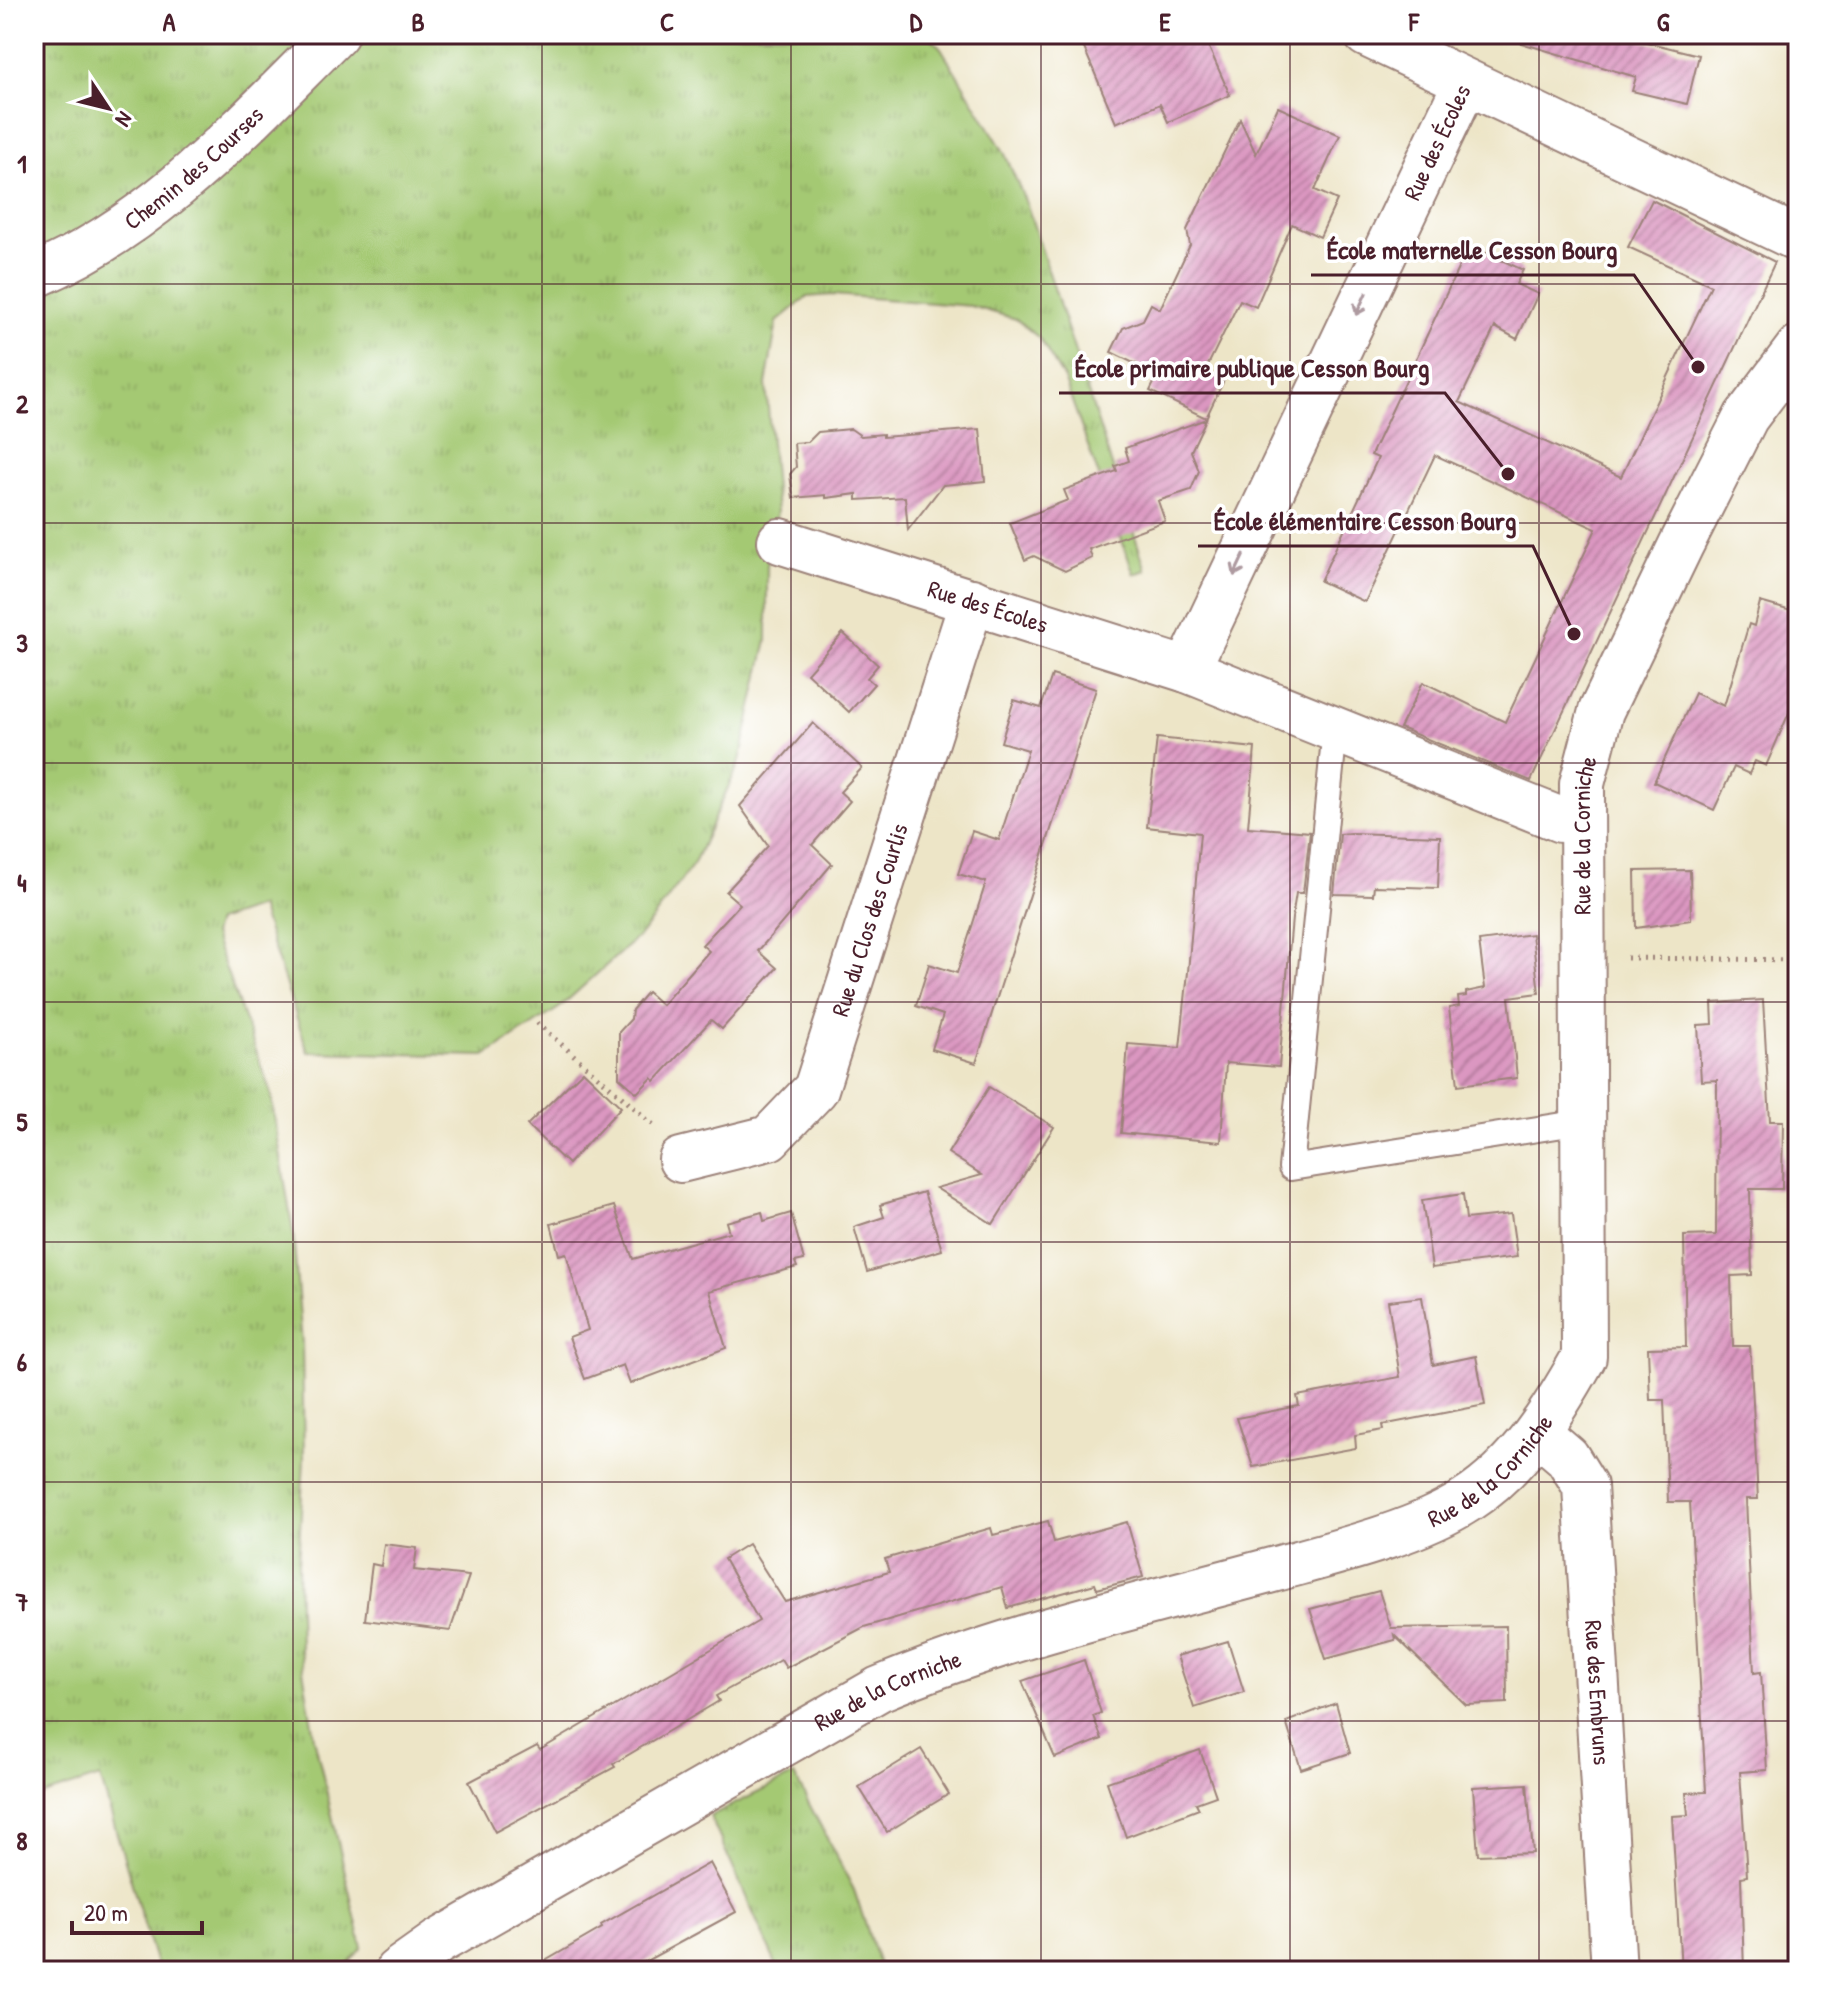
<svg xmlns="http://www.w3.org/2000/svg" width="1832" height="2005" font-family="'Patrick Hand',sans-serif">
  <style>
    .grass { fill: url(#grass-tufts); stroke: #77744f; stroke-width: 2 }
    .building { fill: url(#building-hatch) }
    .lines { fill: none; stroke-linecap: round; stroke-linejoin: round }
    .service-casing { stroke: #9c8279; stroke-width: 28 }
    .minor-casing { stroke: #9c8279; stroke-width: 48 }
    .path { stroke: #9c8279; stroke-width: 5; stroke-dasharray: 2 6; stroke-linecap: butt }
    .service { stroke: #fff; stroke-width: 24 }
    .minor { stroke: #fff; stroke-width: 44 }
    .oneway { stroke: #ae9aa0 }
    .grid { fill: none; stroke: #4a1f2b; stroke-width: 2; stroke-opacity: 0.55 }
    .labels { text-anchor: middle; stroke-width: 7; stroke-linejoin: round; paint-order: stroke }
    .street-label { font-size: 24px; fill: #4a1f2b; stroke: #fff }
    .leader { fill: none; stroke: #4a1f2b; stroke-width: 3 }
    .callout-dot { fill: #4a1f2b; stroke: #fff; stroke-width: 3 }
    .callout-label { font-size: 26px; text-anchor: middle; font-weight: bold; fill: #4a1f2b; stroke: #fff; stroke-width: 7; stroke-linejoin: round; paint-order: stroke }
    .neatline { fill: none; stroke: #4a1f2b; stroke-width: 3 }
    .grid-label { font-size: 26px; text-anchor: middle; font-weight: bold; fill: #4a1f2b }
  </style>
  <defs>
    <pattern id="grass-tufts" width="24" height="20" patternUnits="userSpaceOnUse" patternTransform="scale(2)"><rect width="24" height="20" fill="#a4c973"/><path d="M3 7l-1-3M5 7V3M7 7l1-3M15 17l-1-3M17 17v-4M19 17l1-3" fill="none" stroke="#8fac64"/></pattern>
    <pattern id="building-hatch" width="6" height="6" patternUnits="userSpaceOnUse" patternTransform="scale(2)"><rect width="6" height="6" fill="#db97c1"/><path d="M-1 1l2-2M0 6l6-6M5 7l2-2" fill="none" stroke="#b47b9d"/></pattern>
  </defs>
  <rect width="100%" height="100%" fill="#fff"/>
  <filter id="ink" filterUnits="userSpaceOnUse"><feTurbulence type="fractalNoise" baseFrequency=".0125" numOctaves="2"/><feDisplacementMap in="SourceGraphic" scale="16" xChannelSelector="R" yChannelSelector="G"/><feConvolveMatrix kernelMatrix="1 2 1 2 8 2 1 2 1" color-interpolation-filters="sRGB"/></filter>
  <filter id="wash" filterUnits="userSpaceOnUse"><feTurbulence type="fractalNoise" baseFrequency=".006" numOctaves="4" result="noise"/><feDisplacementMap in="SourceGraphic" scale="32" xChannelSelector="R" yChannelSelector="G"/><feGaussianBlur stdDeviation="1.8" result="paint"/><feColorMatrix in="noise" values="0 0 0 0 0 0 0 0 0 0 0 0 0 0 0 0 0 1.4 0 .05"/><feComposite in="paint" operator="in"/></filter>
  <g filter="url(#wash)">
    <rect width="100%" height="100%" fill="#ede5c7"/>
    <g class="grass">
      <polygon points="34,34 928,34 941,48 1004,152 1027,205 1146,570 1134,574 1064,379 1039,338 1016,319 971,306 833,295 807,297 777,322 766,384 777,512 767,566 767,640 740,761 694,863 642,933 559,1008 485,1056 308,1052 260,907 217,921 213,934 270,1090 293,1232 302,1343 304,1459 298,1565 300,1651 314,1737 362,1947 343,1971 158,1971 100,1777 34,1798"/>
      <polygon points="794,1775 854,1890 881,1971 779,1971 710,1816"/>
    </g>
    <g id="blocks">
      <g class="building">
        <polygon points="1078,34 1203,34 1230,95 1168,122 1160,104 1116,123"/>
        <polygon points="1522,34 1639,34 1638,40 1699,55 1687,104 1632,91 1636,77 1521,43"/>
        <polygon points="1278,107 1340,135 1315,190 1337,200 1320,237 1292,224 1256,307 1240,300 1205,371 1224,380 1206,418 1150,391 1158,375 1111,352 1123,328 1143,320 1151,304 1160,309 1190,245 1187,230 1240,119 1256,154"/>
        <polygon points="1652,200 1775,262 1531,781 1400,728 1423,682 1505,722 1596,529 1435,455 1365,602 1320,581 1378,458 1371,455 1469,245 1523,270 1516,284 1538,294 1517,339 1495,327 1459,402 1621,477 1711,285 1628,247"/>
        <polygon points="1206,419 1191,451 1199,471 1191,490 1158,501 1165,521 1089,549 1092,558 1065,571 1034,556 1025,560 1010,523 1068,500 1064,490 1117,471 1115,466 1129,461 1125,448"/>
        <polygon points="851,429 861,436 883,434 883,437 980,429 985,481 943,485 908,530 905,497 857,500 857,494 826,498 826,495 793,498 790,474 796,467 794,443 808,442 818,432"/>
        <polygon points="1760,602 1798,613 1798,692 1766,766 1755,761 1749,774 1734,767 1714,810 1654,782 1695,693 1724,706 1749,624 1754,626"/>
        <polygon points="843,633 878,665 867,678 874,684 849,712 807,673"/>
        <polygon points="1052,675 1096,689 976,1063 932,1049 943,1015 916,1006 929,964 957,973 974,920 986,882 958,874 972,831 999,840 1028,750 1001,742 1014,700 1041,708"/>
        <polygon points="813,723 862,768 840,792 850,801 812,845 832,864 758,951 777,968 722,1029 711,1020 655,1081 652,1078 637,1093 619,1077 619,1032 631,1019 632,1010 647,992 662,1005 709,951 702,945 740,904 726,892 768,846 740,806"/>
        <polygon points="1157,738 1255,748 1248,827 1310,832 1303,893 1296,893 1292,918 1279,1067 1226,1063 1221,1142 1121,1133 1128,1044 1180,1048 1188,972 1200,833 1147,827"/>
        <polygon points="1352,833 1440,836 1438,888 1374,886 1373,895 1334,894 1340,834"/>
        <polygon points="1690,870 1691,920 1636,928 1635,871"/>
        <polygon points="1532,934 1539,993 1509,997 1517,1078 1458,1085 1449,1008 1459,1006 1458,997 1466,996 1466,992 1485,988 1479,941"/>
        <polygon points="1763,1000 1770,1121 1783,1121 1782,1189 1750,1189 1752,1275 1731,1276 1733,1346 1750,1346 1758,1499 1746,1499 1754,1673 1761,1672 1767,1770 1740,1772 1747,1876 1741,1877 1744,1971 1681,1971 1672,1816 1688,1815 1686,1793 1706,1792 1690,1502 1668,1502 1664,1400 1650,1400 1648,1348 1686,1347 1684,1236 1716,1235 1717,1080 1701,1081 1698,1025 1713,1024 1712,1003"/>
        <polygon points="583,1071 621,1107 568,1164 527,1125"/>
        <polygon points="989,1087 1054,1127 993,1224 936,1188 982,1175 948,1153"/>
        <polygon points="924,1192 942,1250 867,1272 854,1227 884,1217 880,1205"/>
        <polygon points="1463,1194 1466,1219 1511,1214 1517,1257 1432,1268 1422,1200"/>
        <polygon points="614,1206 633,1259 729,1232 726,1222 762,1212 764,1221 791,1213 804,1260 795,1262 797,1267 709,1291 726,1348 630,1384 623,1365 585,1379 569,1337 588,1330 566,1253 559,1255 551,1224"/>
        <polygon points="1422,1297 1433,1365 1476,1356 1485,1405 1382,1425 1383,1430 1355,1435 1356,1448 1253,1467 1237,1418 1299,1406 1297,1396 1400,1377 1388,1301"/>
        <polygon points="1048,1521 1054,1542 1127,1522 1143,1577 1097,1589 1095,1584 1008,1608 1002,1587 864,1627 786,1668 781,1660 716,1696 719,1701 613,1764 615,1767 495,1832 469,1782 537,1746 540,1750 759,1621 724,1559 748,1544 785,1602 889,1572 885,1559 991,1528 993,1535"/>
        <polygon points="384,1544 417,1548 414,1570 469,1576 450,1631 365,1620 372,1564 381,1566"/>
        <polygon points="1379,1591 1391,1628 1506,1626 1507,1703 1466,1705 1394,1635 1395,1640 1326,1659 1310,1609"/>
        <polygon points="1228,1641 1244,1692 1194,1708 1177,1656"/>
        <polygon points="1084,1660 1101,1713 1093,1716 1102,1739 1055,1758 1022,1681"/>
        <polygon points="1336,1703 1350,1753 1301,1769 1286,1722"/>
        <polygon points="921,1749 949,1794 887,1832 859,1787"/>
        <polygon points="1200,1750 1216,1796 1196,1803 1199,1809 1126,1837 1107,1782"/>
        <polygon points="1527,1784 1533,1853 1478,1855 1473,1787"/>
        <polygon points="710,1863 736,1912 628,1971 528,1971 602,1928 601,1925"/>
      </g>
    </g>
  </g>
  <g filter="url(#ink)">
    <use href="#blocks" fill-opacity="0" stroke="#9c8279" stroke-width="2"/>
    <g class="lines">
      <defs>
        <polyline id="service" points="1335,729 1291,1168 1582,1122"/>
        <g id="minor">
          <polyline points="1366,34 1798,239"/>
          <path id="s1" d="M34,276C154,226 245,124 336,34"/>
          <path id="s2" d="M780,541L1187,670L1561,820L1582,819"/>
          <path id="s3" d="M1187,670L1466,82"/>
          <path id="s4" d="M681,1160L769,1138L816,1089L972,601"/>
          <path id="s5" d="M1539,1433L1567,1457L1585,1486L1614,1971"/>
          <path id="s6" d="M397,1971L438,1942L879,1689C1005,1636 1140,1606 1272,1570C1330,1554 1417,1533 1466,1501C1520,1466 1553,1412 1584,1357L1582,784L1601,711L1681,545L1746,417L1798,348"/>
        </g>
      </defs>
      <use href="#service" class="service-casing"/>
      <use href="#minor" class="minor-casing"/>
      <g class="path">
        <polyline points="1627,958 1798,960"/>
        <polyline points="537,1023 656,1127"/>
      </g>
      <use href="#service" class="service"/>
      <use href="#minor" class="minor"/>
    </g>
    <defs><path id="oneway-shaft" d="M-6 0H5M1.5-3L5.5 0L1.5 3" fill="none" stroke-width="1.6" stroke-linecap="round" stroke-linejoin="round" transform="scale(2)"/></defs>
    <g class="oneway">
      <use href="#oneway-shaft" transform="translate(1361 304) rotate(115)"/>
      <use href="#oneway-shaft" transform="translate(1239 565) rotate(115)"/>
    </g>
  </g>
  <path class="grid" d="M293,34V1971M542,34V1971M791,34V1971M1041,34V1971M1290,34V1971M1539,34V1971M34,284H1798M34,523H1798M34,763H1798M34,1002H1798M34,1242H1798M34,1482H1798M34,1721H1798"/>
  <g class="labels">
    <g class="street-label">
      <text dy="8" stroke="none"><textPath href="#s3" startOffset="584">Rue des Écoles</textPath></text>
      <text dy="8" stroke="none"><textPath href="#s1" startOffset="194">Chemin des Courses</textPath></text>
      <text dy="8" stroke="none"><textPath href="#s2" startOffset="218">Rue des Écoles</textPath></text>
      <text dy="8" stroke="none"><textPath href="#s6" startOffset="1886">Rue de la Corniche</textPath></text>
      <text dy="8" stroke="none"><textPath href="#s4" startOffset="336">Rue du Clos des Courlis</textPath></text>
      <text dy="8" stroke="none"><textPath href="#s6" startOffset="1214">Rue de la Corniche</textPath></text>
      <text dy="8" stroke="none"><textPath href="#s6" startOffset="566">Rue de la Corniche</textPath></text>
      <text dy="8" stroke="none"><textPath href="#s5" startOffset="278">Rue des Embruns</textPath></text>
    </g>
  </g>
  <path class="leader" d="M1698 367L1634 275H1311M1508 474L1445 393H1059M1574 634L1533 546H1198"/>
  <g class="callout-dot">
    <circle cx="1698" cy="367" r="8"/>
    <circle cx="1508" cy="474" r="8"/>
    <circle cx="1574" cy="634" r="8"/>
  </g>
  <g class="callout-label">
    <text x="1472" y="259">École maternelle Cesson Bourg</text>
    <text x="1252" y="377">École primaire publique Cesson Bourg</text>
    <text x="1365" y="530">École élémentaire Cesson Bourg</text>
  </g>
  <rect width="1832" height="2005" fill="none" stroke="#fff" stroke-width="88"/>
  <g transform="translate(108 108) rotate(125)" stroke="#ffffff" stroke-width="6" paint-order="stroke">
  <path d="M0-6L14 30L0 20L-14 30Z" fill="#4a1f2b"/>
  <text y="-12" font-size="22" font-weight="bold" text-anchor="middle" fill="#4a1f2b">N</text>
  </g>
  <path d="M72 1921v12h130v-12" fill="none" stroke="#4a1f2b" stroke-width="4"/>
  <text x="84" y="1921" font-size="24" fill="#4a1f2b" stroke="#ffffff" stroke-width="6" paint-order="stroke">20 m</text>
  <rect x="44" y="44" width="1744" height="1917" class="neatline"/>
  <g class="grid-label">
    <text x="169" y="31">A</text>
    <text x="418" y="31">B</text>
    <text x="667" y="31">C</text>
    <text x="916" y="31">D</text>
    <text x="1165" y="31">E</text>
    <text x="1414" y="31">F</text>
    <text x="1663" y="31">G</text>
    <text x="22" y="173">1</text>
    <text x="22" y="413">2</text>
    <text x="22" y="652">3</text>
    <text x="22" y="892">4</text>
    <text x="22" y="1131">5</text>
    <text x="22" y="1371">6</text>
    <text x="22" y="1611">7</text>
    <text x="22" y="1850">8</text>
  </g>
</svg>
